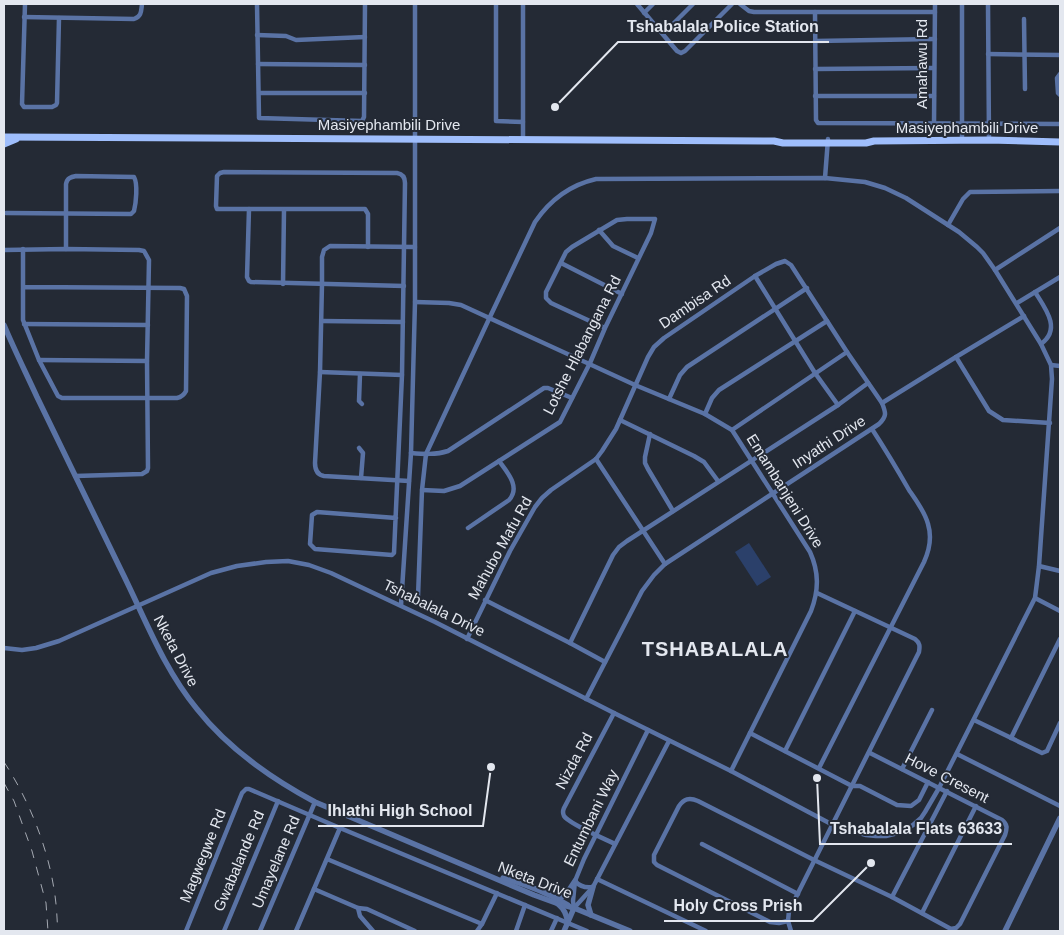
<svg xmlns="http://www.w3.org/2000/svg" width="1064" height="935" font-family="Helvetica,sans-serif">
  <style>
    .green { fill: #2b406a }
    .lines { fill: none; stroke-linecap: round; stroke-linejoin: round }
    .minor { stroke: #5a73a5; stroke-width: 4.5 }
    .tertiary { stroke: #5a73a5; stroke-width: 5.5 }
    .primary { stroke: #9fbefc; stroke-width: 7 }
    .rail { stroke: #a4a9b2; stroke-width: 1; stroke-dasharray: 9 9; stroke-linecap: butt }
    .labels { text-anchor: middle; stroke-width: 4; stroke-linejoin: round; paint-order: stroke }
    .street-label { font-size: 15px; fill: #e3e7ef; stroke: #242a35 }
    .district-label { font-size: 20px; font-weight: bold; letter-spacing: 1px; fill: #e3e7ef; stroke: #242a35 }
    .leader { fill: none; stroke: #e3e7ef; stroke-width: 2 }
    .callout-dot { fill: #e3e7ef; stroke: #242a35; stroke-width: 2 }
    .callout-label { font-size: 16px; text-anchor: middle; font-weight: bold; fill: #e3e7ef; stroke: #242a35; stroke-width: 4; stroke-linejoin: round; paint-order: stroke }
  </style>
  <rect width="100%" height="100%" fill="#242a35"/>
  <polygon class="green" points="749,543 771,577 757,586 735,552"/>
  <g class="lines">
    <g class="minor">
      <polyline points="25,4 22,104 24,107 52,107 56,105 57,103 59,18"/>
      <polyline points="257,4 259,118 362,121 364,117 365,4"/>
      <polyline points="496,4 496,121 523,122 523,4"/>
      <polyline points="637,4 677,51 681,53 685,51 732,4"/>
      <polyline points="740,4 749,11 754,12 935,12"/>
      <polyline points="962,4 962,140"/>
      <polyline points="988,4 989,140"/>
      <polyline points="815,12 816,120 818,123 1060,124"/>
      <polyline points="644,13 653,4"/>
      <path d="M24,17L134,19C142,16 141,11 142,4"/>
      <polyline points="1024,19 1025,89"/>
      <polyline points="663,34 693,4"/>
      <polyline points="257,35 286,36 296,40 365,37"/>
      <polyline points="815,41 935,39"/>
      <polyline points="988,54 1060,55"/>
      <polyline points="258,64 365,65"/>
      <polyline points="815,69 934,68"/>
      <polyline points="1060,74 1057,78 1058,93 1060,95"/>
      <polyline points="259,93 365,93"/>
      <polyline points="815,96 934,96"/>
      <polyline points="934,124 935,4"/>
      <polyline points="523,140 523,122"/>
      <polyline points="825,178 828,139"/>
      <polyline points="249,209 247,277 249,281 251,282 404,286"/>
      <path d="M6,213L131,214L134,211C136,203 138,184 134,177L76,176C71,177 67,178 66,184V249"/>
      <polyline points="948,225 963,199 970,192 1060,191"/>
      <polyline points="599,230 613,246 638,258"/>
      <path d="M368,247V214L365,209H217L216,206L217,176L220,173L224,172L397,173C403,174 405,178 405,183L402,375L394,553L392,555L315,549L310,544L312,515L317,512L396,518"/>
      <path d="M23,249V320L39,360L58,396L62,398H177C182,397 184,395 186,391L187,296L184,289L180,288L23,287"/>
      <polyline points="4,250 66,249 139,250 144,251 149,260 147,361 148,468 147,471 142,474 75,476"/>
      <polyline points="561,263 622,294"/>
      <polyline points="995,270 1060,228"/>
      <polyline points="755,276 815,373 838,405"/>
      <polyline points="283,284 284,210"/>
      <path d="M1035,292C1045,308 1062,329 1041,344"/>
      <path d="M415,302L449,303L461,305L635,385L705,414L732,430L810,552C819,572 819,590 811,611L731,771"/>
      <polyline points="1017,303 1060,277"/>
      <polyline points="322,321 403,322"/>
      <polyline points="24,324 148,325"/>
      <polyline points="956,357 989,411 1003,420 1050,423"/>
      <polyline points="39,360 147,361"/>
      <polyline points="1051,365 1060,366"/>
      <polyline points="320,372 402,375"/>
      <polyline points="360,374 359,401 362,404"/>
      <polyline points="669,399 680,375 687,367 807,288"/>
      <polyline points="705,414 712,398 719,390 827,321"/>
      <polyline points="620,420 694,456 704,462 718,481"/>
      <polyline points="732,430 847,352"/>
      <polyline points="650,434 645,457 645,463 648,469 673,511"/>
      <polyline points="359,448 363,453 361,478"/>
      <path d="M411,453C423,454 436,455 448,451L544,388H548L572,398"/>
      <polyline points="596,459 665,564"/>
      <path d="M409,481L324,476C318,475 315,470 315,463L320,372L322,284V257L324,250L330,246L415,247"/>
      <polyline points="422,490 444,491 460,486 560,422 590,363 605,328 651,233 655,219 627,219 617,220 572,247 566,252 546,292 546,298 551,303 605,328"/>
      <path d="M468,528L509,500C521,487 507,472 499,461"/>
      <polyline points="1039,566 1060,571"/>
      <polyline points="1035,598 1060,611"/>
      <polyline points="485,600 570,643 605,662"/>
      <polyline points="401,605 411,453 415,302 415,4"/>
      <polyline points="467,639 510,551 535,507 542,498 551,490 596,459 602,451 616,429 648,357 654,347 664,338 755,276 776,264 785,261 791,265 847,352 882,403"/>
      <polyline points="570,643 613,555 619,547 627,541 838,405 868,383"/>
      <path d="M4,648L22,650L36,648L59,641L211,573L237,566L266,562L288,561L309,565L331,573L435,622L614,713L731,771L833,825L866,835L876,836H886L894,834L903,831L913,825L921,818L925,812L939,788L1035,598L1039,566L1052,379L1051,365L1041,344L995,270L983,253L977,247L959,232L906,198L885,188L865,182L825,178L596,179C570,185 550,200 535,222L489,319L426,454L422,490L418,597"/>
      <path d="M586,699L642,591L654,575L665,564L879,424C887,416 886,413 882,403L956,357L1024,316"/>
      <path d="M614,713L564,808C563,811 562,812 564,816C569,824 605,839 615,844"/>
      <polyline points="974,720 1042,753 1047,751 1060,723"/>
      <polyline points="750,733 852,786 860,786 897,805 911,806 919,800 928,782"/>
      <polyline points="1011,738 1060,639"/>
      <polyline points="785,751 855,611"/>
      <polyline points="957,754 1060,806"/>
      <path d="M819,768L924,562C929,551 932,537 928,524C925,512 916,500 909,490C897,469 885,449 872,429"/>
      <polyline points="902,769 932,710"/>
      <polyline points="702,844 798,894"/>
      <polyline points="327,859 482,924"/>
      <polyline points="597,879 706,931"/>
      <path d="M575,881C580,887 586,888 593,887"/>
      <polyline points="314,889 358,908 360,916 373,931"/>
      <polyline points="892,897 947,791"/>
      <polyline points="358,908 367,909 415,931"/>
      <polyline points="574,908 573,901 575,881 584,859 648,730"/>
      <polyline points="574,908 593,887 669,741"/>
      <polyline points="922,913 976,806"/>
      <path d="M788,921L779,923L770,922L657,865L654,862V855L679,806C684,799 689,797 698,801L814,860L892,897L951,929L956,928L960,924L1005,835C1007,828 1008,825 1002,820L870,753"/>
      <polyline points="186,931 242,793 246,789 249,789 340,828 587,931"/>
      <polyline points="224,931 278,801"/>
      <polyline points="260,931 315,802"/>
      <polyline points="296,931 340,828"/>
      <polyline points="477,931 482,924 497,893"/>
      <polyline points="516,931 525,905"/>
      <polyline points="551,931 557,918"/>
      <path d="M791,931L788,921L789,911L919,652C920,646 920,643 915,639L817,593"/>
    </g>
    <g class="tertiary">
      <path d="M4,325C14,349 26,373 37,397C65,455 93,513 121,570C145,618 163,668 197,709C227,747 272,779 315,802L534,895L556,903L574,908L630,931"/>
      <path d="M503,878C525,884 548,893 568,905"/>
      <polyline points="559,899 567,893 575,881"/>
      <path d="M559,905C565,910 566,915 568,922"/>
      <polyline points="591,915 588,905 593,887"/>
      <polyline points="564,931 574,908"/>
      <polyline points="1005,931 1060,818"/>
    </g>
    <g class="primary">
      <polyline points="4,137 774,141 783,143 866,143 874,141 989,140 1060,142"/>
      <polyline points="4,144 16,139"/>
    </g>
    <g class="rail">
      <path d="M4,762C31,803 51,855 56,904C57,913 57,922 58,931"/>
      <polyline points="4,783 14,801 32,851 46,903 48,931"/>
    </g>
  </g>
  <g class="labels">
    <g class="street-label">
      <text transform="translate(922 64) rotate(-90)" y="5">Amahawu Rd</text>
      <text x="389" y="130">Masiyephambili Drive</text>
      <text x="967" y="133">Masiyephambili Drive</text>
      <text transform="translate(695 302) rotate(-34)" y="5">Dambisa Rd</text>
      <text transform="translate(582 345) rotate(-63)" y="5">Lotshe Hlabangana Rd</text>
      <text transform="translate(829 442) rotate(-33)" y="5">Inyathi Drive</text>
      <text transform="translate(785 491) rotate(58)" y="5">Emambanjeni Drive</text>
      <text transform="translate(500 548) rotate(-61)" y="5">Mahubo Mafu Rd</text>
      <text transform="translate(434 608) rotate(26)" y="5">Tshabalala Drive</text>
      <text transform="translate(176 651) rotate(62)" y="5">Nketa Drive</text>
      <text transform="translate(574 761) rotate(-62)" y="5">Nizda Rd</text>
      <text transform="translate(947 778) rotate(27)" y="5">Hove Cresent</text>
      <text transform="translate(591 818) rotate(-64)" y="5">Entumbani Way</text>
      <text transform="translate(203 856) rotate(-68)" y="5">Magwegwe Rd</text>
      <text transform="translate(239 861) rotate(-67)" y="5">Gwabalande Rd</text>
      <text transform="translate(276 862) rotate(-67)" y="5">Umayelane Rd</text>
      <text transform="translate(535 880) rotate(21)" y="5">Nketa Drive</text>
    </g>
    <g class="district-label">
      <text x="715" y="656">TSHABALALA</text>
    </g>
  </g>
  <path class="leader" d="M555 107L618 42H829M491 767L483 826H318M817 778L820 844H1012M871 863L813 921H664"/>
  <g class="callout-dot">
    <circle cx="555" cy="107" r="5"/>
    <circle cx="491" cy="767" r="5"/>
    <circle cx="817" cy="778" r="5"/>
    <circle cx="871" cy="863" r="5"/>
  </g>
  <g class="callout-label">
    <text x="723" y="32">Tshabalala Police Station</text>
    <text x="400" y="816">Ihlathi High School</text>
    <text x="916" y="834">Tshabalala Flats 63633</text>
    <text x="738" y="911">Holy Cross Prish</text>
  </g>
  <rect width="1064" height="935" fill="none" stroke="#e3e7ef" stroke-width="10"/>
</svg>
